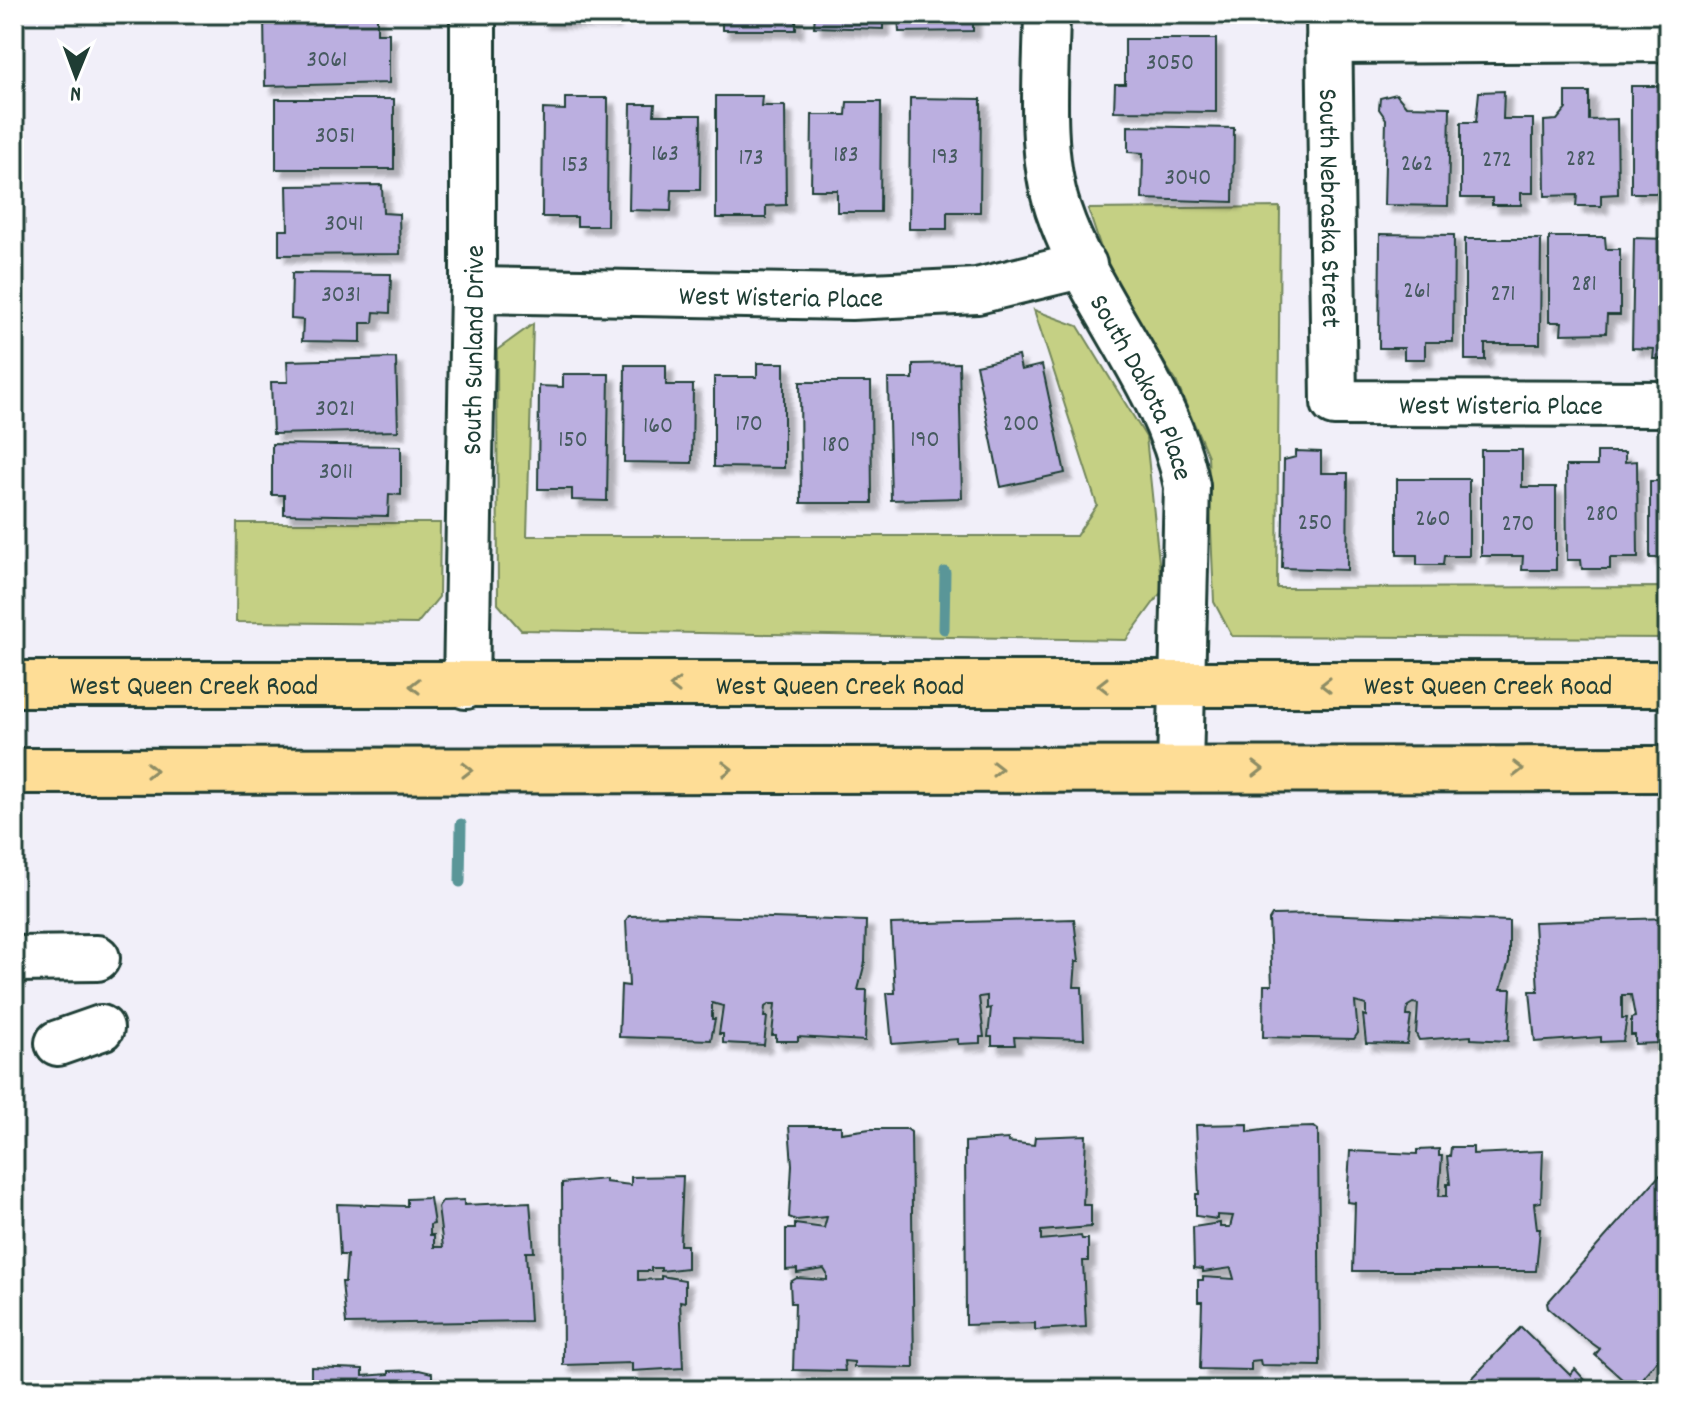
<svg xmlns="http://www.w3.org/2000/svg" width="1682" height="1404" font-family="Dekko,sans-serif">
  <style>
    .green { fill: #c5d084; stroke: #72865c; stroke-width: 2 }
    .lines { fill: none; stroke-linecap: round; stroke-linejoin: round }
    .stream { stroke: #5a9698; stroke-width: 11 }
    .building { fill: #bbafe0; stroke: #1f3d34; stroke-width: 2; filter: url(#shadow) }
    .minor-casing { stroke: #1f3d34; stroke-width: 50 }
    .major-casing { stroke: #1f3d34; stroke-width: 50 }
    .minor { stroke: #fff; stroke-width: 44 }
    .major { stroke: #fedd96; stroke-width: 44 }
    .oneway { stroke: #8e8d65 }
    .labels { text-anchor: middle; stroke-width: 8; stroke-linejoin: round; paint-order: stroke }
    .number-label { font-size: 24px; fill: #465a5f }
    .street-label { font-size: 28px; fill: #1f3d34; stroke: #fff }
  </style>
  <defs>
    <filter id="shadow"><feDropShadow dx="7" dy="7" stdDeviation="2" flood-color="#0004"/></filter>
  </defs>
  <rect width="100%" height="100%" fill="#f1eff9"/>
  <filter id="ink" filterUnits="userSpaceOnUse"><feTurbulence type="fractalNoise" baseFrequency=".0125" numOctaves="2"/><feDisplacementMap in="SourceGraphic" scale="16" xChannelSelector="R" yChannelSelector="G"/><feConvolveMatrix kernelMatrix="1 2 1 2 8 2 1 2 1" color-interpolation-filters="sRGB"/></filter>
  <g filter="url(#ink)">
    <g class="green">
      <polygon points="1280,207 1277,588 1668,587 1668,638 1232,636 1214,602 1208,456 1176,381 1112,281 1088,209"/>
      <polygon points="1034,310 1078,326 1146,437 1162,591 1126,640 521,630 498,604 497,350 533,324 527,536 1076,536 1097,505"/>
      <polygon points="237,523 440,523 439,597 417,624 236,622"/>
    </g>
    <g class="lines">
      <g class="stream">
        <polyline points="944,629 945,572"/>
        <polyline points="460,882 461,824"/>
      </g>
    </g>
    <g class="building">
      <polygon points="264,14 377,14 377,33 389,33 389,83 265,86"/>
      <rect x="541" y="14" width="72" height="7"/>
      <rect x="722" y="14" width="74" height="16"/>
      <polygon points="815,14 883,14 883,29 814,27"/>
      <polygon points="898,14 973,14 973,31 899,32"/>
      <polygon points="1132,14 1247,14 1247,16"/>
      <polygon points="1125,39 1216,39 1216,112 1114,111 1115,84 1125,84"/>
      <polygon points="1631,86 1668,86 1668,210 1663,210 1663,193 1631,193"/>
      <polygon points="1504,91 1503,119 1533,119 1533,193 1521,193 1521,205 1492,205 1492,198 1461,198 1461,122 1476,122 1479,92"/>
      <polygon points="1566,92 1589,92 1589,120 1617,119 1618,194 1601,195 1601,206 1576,206 1577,195 1545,196 1544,121 1557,120 1566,109"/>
      <polygon points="1396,94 1406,106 1450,107 1448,206 1384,205 1386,119 1379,109 1380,98"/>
      <polygon points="716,96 762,96 761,106 785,106 786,205 766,206 766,218 716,218"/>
      <polygon points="565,98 608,98 607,226 577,226 577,217 542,217 543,109 565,110"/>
      <polygon points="910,98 981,99 980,212 947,212 947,229 909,229"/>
      <rect x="276" y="99" width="118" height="70"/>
      <polygon points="847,102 881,102 880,212 837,212 837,190 811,190 812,115 846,115"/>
      <polygon points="631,104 655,104 654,115 701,115 700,190 672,190 671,211 629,210"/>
      <polygon points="1128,126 1234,128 1233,202 1142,199 1143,153 1128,152"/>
      <polygon points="382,185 383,213 399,214 400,254 279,255 279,230 288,230 287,186"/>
      <polygon points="1380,234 1454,235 1453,342 1425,342 1425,359 1404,359 1404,348 1379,348"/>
      <polygon points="1549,237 1605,237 1606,249 1620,249 1620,315 1607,315 1606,333 1561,334 1562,322 1549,322"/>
      <polygon points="1634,238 1668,239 1668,359 1653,359 1654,349 1632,348"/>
      <polygon points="1465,239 1541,239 1540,344 1485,344 1485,360 1465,360"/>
      <polygon points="292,273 391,274 390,313 374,312 373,323 361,323 361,342 302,341 303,320 291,319"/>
      <polygon points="1018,356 1021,370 1042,365 1065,473 1001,487 976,365"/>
      <polygon points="396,358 398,431 273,434 271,382 288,382 287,361"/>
      <polygon points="757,363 784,363 784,468 714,467 714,377 757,377"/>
      <polygon points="959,363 962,498 891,500 888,379 913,379 913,364"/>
      <polygon points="625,365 666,365 666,385 693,385 692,463 624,462"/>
      <polygon points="563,374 609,374 607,501 572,500 572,489 538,489 539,386 563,387"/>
      <polygon points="800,382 871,382 872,503 801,503"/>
      <polygon points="272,444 401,446 401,495 389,494 388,516 284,514 284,495 272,495"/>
      <polygon points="1481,450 1522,450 1522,487 1556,487 1556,570 1522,570 1523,556 1481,556"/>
      <polygon points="1296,451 1321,452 1321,473 1348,473 1347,570 1282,568 1284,460 1296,457"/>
      <polygon points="1597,452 1625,452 1625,462 1637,461 1638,558 1610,558 1610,569 1582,569 1581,560 1567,560 1566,466 1597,466"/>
      <polygon points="1397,479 1469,479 1469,556 1444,556 1443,565 1417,565 1417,555 1397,555"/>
      <polygon points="1650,481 1668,481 1668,571 1667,558 1650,558"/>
      <polygon points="1318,914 1509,921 1509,961 1501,989 1511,989 1508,1041 1471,1039 1471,1036 1419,1040 1416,1034 1418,1004 1413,1003 1408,1006 1407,1016 1411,1016 1407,1044 1366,1043 1363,1015 1366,1016 1366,1005 1355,1002 1358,1033 1354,1039 1263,1037 1264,985 1272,985 1269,920 1272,915"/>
      <polygon points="674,915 866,921 865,962 858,990 867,990 865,1041 798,1037 798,1041 776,1041 776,1035 772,1035 775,1004 769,1004 765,1007 764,1017 767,1017 764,1045 723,1043 723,1034 719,1034 723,1006 712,1003 712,1019 715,1019 711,1040 619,1037 621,985 629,986 626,920 629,916"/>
      <polygon points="1668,918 1668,1036 1657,1036 1658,1043 1635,1044 1635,1035 1631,1035 1631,1018 1635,1017 1631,995 1622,995 1622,1018 1627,1018 1623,1041 1601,1042 1601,1037 1535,1042 1530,991 1538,991 1534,922"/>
      <polygon points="1074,919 1079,961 1076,961 1074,987 1082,987 1084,1039 1014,1037 1015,1045 992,1045 992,1037 988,1037 991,1008 987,1009 987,996 979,997 984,1037 980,1037 980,1043 958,1044 958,1039 892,1044 887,993 895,993 891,924"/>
      <polygon points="1248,1124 1248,1132 1277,1128 1314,1127 1318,1130 1320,1366 1261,1365 1260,1360 1251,1361 1251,1370 1200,1369 1202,1302 1198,1302 1198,1280 1203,1280 1203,1277 1234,1279 1231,1268 1203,1272 1203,1269 1194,1268 1193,1227 1220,1223 1220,1227 1230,1227 1233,1216 1217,1215 1217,1219 1196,1216 1196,1194 1199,1194 1196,1125"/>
      <polygon points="789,1126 841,1126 841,1133 870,1129 907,1129 911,1132 914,1368 854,1367 854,1362 844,1361 845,1371 793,1370 795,1303 791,1303 790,1282 797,1278 827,1280 827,1274 824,1269 797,1273 797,1269 786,1270 786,1229 795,1229 795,1224 824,1228 827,1217 796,1220 789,1217 792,1165"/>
      <polygon points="1086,1135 1083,1205 1091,1205 1091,1227 1041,1231 1041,1240 1081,1236 1082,1239 1088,1239 1088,1261 1083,1261 1086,1327 1035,1330 1035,1323 966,1325 965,1142 1008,1139 1008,1142 1034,1145 1035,1137"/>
      <polygon points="1451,1147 1473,1147 1473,1154 1543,1151 1541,1202 1534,1203 1537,1229 1540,1229 1536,1271 1353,1271 1355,1203 1347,1202 1350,1151 1417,1154 1417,1150 1439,1149 1439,1156 1442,1156 1439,1196 1447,1196 1447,1184 1450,1184 1447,1156 1450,1156"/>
      <polygon points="1668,1170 1668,1347 1633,1389 1595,1355 1600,1349 1576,1332 1548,1308 1547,1303 1659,1176"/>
      <polygon points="683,1176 680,1245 687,1245 687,1268 661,1271 661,1268 651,1268 651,1271 638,1271 638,1280 661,1279 661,1276 685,1280 685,1302 680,1301 683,1368 632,1371 632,1363 563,1365 562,1183 605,1179 605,1182 631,1185 631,1177"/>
      <polygon points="430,1198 434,1224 430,1225 430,1235 434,1235 434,1247 443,1247 438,1207 442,1201 464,1200 464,1205 530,1202 534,1252 526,1252 530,1321 346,1324 342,1282 345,1282 347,1255 340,1255 337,1204 407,1206 407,1199"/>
      <polygon points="1521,1327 1570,1375 1575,1369 1594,1390 1461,1390"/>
      <polygon points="311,1367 363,1369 363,1376 389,1374 389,1371 419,1370 432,1373 432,1390 311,1390"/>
    </g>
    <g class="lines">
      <defs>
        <g id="minor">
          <path id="s1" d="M1047,14C1046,74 1039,152 1058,209C1091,307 1167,384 1187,486L1180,768"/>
          <path id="s2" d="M1329,14L1334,403L1668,404"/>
          <polyline points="1329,41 1668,39"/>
          <path id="s3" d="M473,290L851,297L977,291L1084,265"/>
          <path id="s4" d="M466,686L473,290V14"/>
          <polyline points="14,959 97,958"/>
          <polyline points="58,1043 101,1028"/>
        </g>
        <g id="major">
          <path id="s5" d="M14,684H1668"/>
          <polyline points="14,771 1668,769"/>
        </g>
      </defs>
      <use href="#minor" class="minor-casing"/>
      <use href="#major" class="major-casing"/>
      <use href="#minor" class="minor"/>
      <use href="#major" class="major"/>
    </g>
    <defs><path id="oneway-chevron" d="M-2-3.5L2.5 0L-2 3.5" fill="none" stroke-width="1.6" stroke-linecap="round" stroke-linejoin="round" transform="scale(2)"/></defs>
    <g class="oneway">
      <use href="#oneway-chevron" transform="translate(1103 685) rotate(180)"/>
      <use href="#oneway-chevron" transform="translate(1326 685) rotate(-180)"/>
      <use href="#oneway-chevron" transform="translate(415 686) rotate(180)"/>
      <use href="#oneway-chevron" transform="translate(675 686) rotate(180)"/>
      <use href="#oneway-chevron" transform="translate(727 769)"/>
      <use href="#oneway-chevron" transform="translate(997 769)"/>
      <use href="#oneway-chevron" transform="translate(1258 769)"/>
      <use href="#oneway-chevron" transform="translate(1518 769)"/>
      <use href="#oneway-chevron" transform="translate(151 770)"/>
      <use href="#oneway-chevron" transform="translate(467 770)"/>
    </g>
  </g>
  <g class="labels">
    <g class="number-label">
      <text x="327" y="66">3061</text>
      <text x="1170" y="69">3050</text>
      <text x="335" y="142">3051</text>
      <text x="665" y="160">163</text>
      <text x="846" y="161">183</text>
      <text x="945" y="163">193</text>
      <text x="751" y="164">173</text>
      <text x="1581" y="165">282</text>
      <text x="1497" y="166">272</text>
      <text x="1417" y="170">262</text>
      <text x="575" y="171">153</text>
      <text x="1188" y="184">3040</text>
      <text x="344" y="230">3041</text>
      <text x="1584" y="290">281</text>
      <text x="1417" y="297">261</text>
      <text x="1503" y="300">271</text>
      <text x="341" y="301">3031</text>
      <text x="335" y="415">3021</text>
      <text x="749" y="430">170</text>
      <text x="1021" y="430">200</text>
      <text x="658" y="432">160</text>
      <text x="573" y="446">150</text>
      <text x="925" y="446">190</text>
      <text x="836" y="451">180</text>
      <text x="336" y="478">3011</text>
      <text x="1602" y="520">280</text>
      <text x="1433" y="525">260</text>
      <text x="1315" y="529">250</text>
      <text x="1518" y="530">270</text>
    </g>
    <g class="street-label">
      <text dy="10" stroke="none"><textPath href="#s2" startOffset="194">South Nebraska Street</textPath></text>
      <text dy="10" stroke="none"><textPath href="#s3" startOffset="308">West Wisteria Place</textPath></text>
      <text dy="10" stroke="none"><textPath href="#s4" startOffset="336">South Sunland Drive</textPath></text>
      <text dy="10" stroke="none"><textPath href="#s1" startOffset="394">South Dakota Place</textPath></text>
      <text dy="10" stroke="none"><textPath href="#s2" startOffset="556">West Wisteria Place</textPath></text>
      <text dy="10" stroke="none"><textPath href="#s5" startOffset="180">West Queen Creek Road</textPath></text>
      <text dy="10" stroke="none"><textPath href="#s5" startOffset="826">West Queen Creek Road</textPath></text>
      <text dy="10" stroke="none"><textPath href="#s5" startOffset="1474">West Queen Creek Road</textPath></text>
    </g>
  </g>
  <rect width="1682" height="1404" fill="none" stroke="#fff" stroke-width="48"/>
  <rect x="24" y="24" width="1634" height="1356" fill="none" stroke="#1f3d34" stroke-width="3" filter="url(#ink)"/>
  <g transform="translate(76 76) rotate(181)" stroke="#ffffff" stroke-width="6" paint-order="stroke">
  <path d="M0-6L14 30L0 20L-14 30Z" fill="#1f3d34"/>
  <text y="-12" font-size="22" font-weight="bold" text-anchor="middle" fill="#1f3d34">N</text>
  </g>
</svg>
